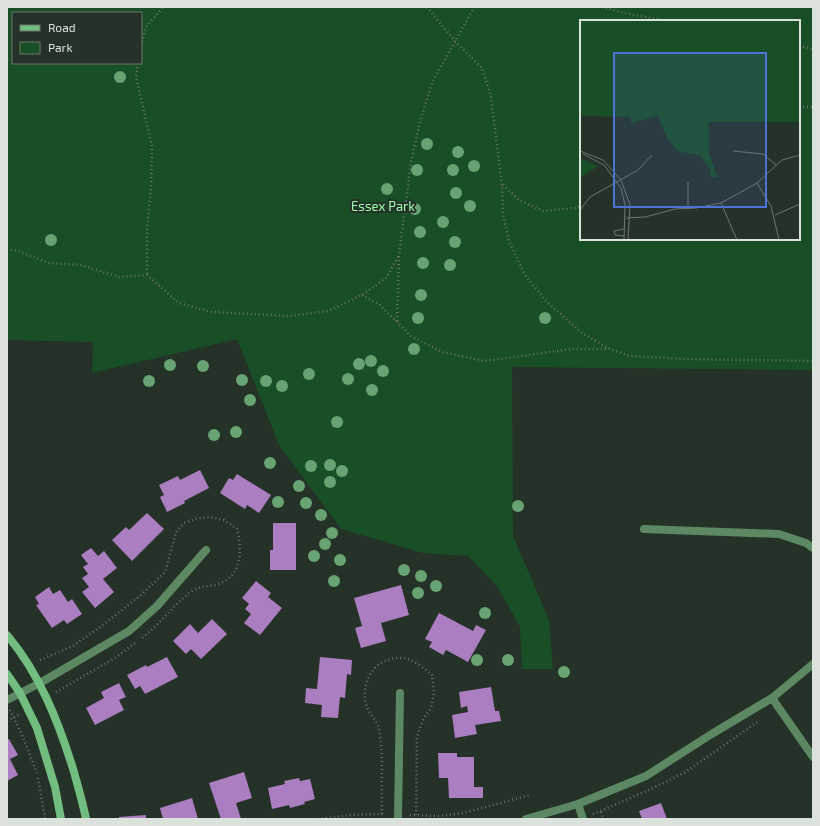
<svg xmlns="http://www.w3.org/2000/svg" width="820" height="826" font-family="'Exo 2',sans-serif">
  <style>
    .green { fill: #194f27; fill-rule: evenodd }
    .building { fill: #ab7dc1 }
    .lines { fill: none; stroke-linecap: round; stroke-linejoin: round }
    .path { stroke: #68736a; stroke-width: 2.5; stroke-dasharray: 1 3; stroke-linecap: butt }
    .street { stroke: #5c8964; stroke-width: 8 }
    .secondary { stroke: #72bd80; stroke-width: 8 }
    .tree { fill: #68a373 }
    .labels { text-anchor: middle; stroke-width: 4; stroke-linejoin: round; paint-order: stroke }
    .park-label { font-size: 13px; fill: #9fffb1; stroke: #253227 }
    .inset-road { fill: none; stroke: #6d786f; stroke-width: 1 }
    .view { fill: #4c73d9; fill-opacity: 0.15; stroke: #4c73d9; stroke-width: 2 }
    .inset-edge { fill: none; stroke: #dae2db; stroke-width: 2 }
  </style>
  <rect width="100%" height="100%" fill="#253227"/>
  <path class="green" d="M7,7H813V370L512,367L513,536L549,620L553,669H522L520,627L497,586L468,556L423,553L341,529L279,445L237,339L92,373L93,342L7,340ZM13,13H141V63H13ZM581,21H799V239H581Z"/>
  <g class="building">
    <polygon points="200,470 209,488 184,501 185,503 167,512 160,497 164,495 159,485 178,476 180,480"/>
    <polygon points="237,474 271,495 259,513 247,505 245,509 220,493 229,478 233,480"/>
    <polygon points="147,513 164,529 132,561 112,540 126,527 129,530"/>
    <polygon points="273,523 296,523 296,570 270,570 270,550 273,550"/>
    <polygon points="91,548 98,556 104,551 117,568 103,579 114,592 95,608 82,592 89,587 82,578 88,574 83,567 88,564 81,555"/>
    <polygon points="256,581 271,593 268,597 282,608 260,635 244,623 251,614 245,609 249,604 242,598"/>
    <polygon points="401,585 409,615 381,623 386,641 361,648 355,628 362,626 354,598"/>
    <polygon points="49,587 53,594 60,590 68,602 72,599 82,614 67,624 64,620 52,628 36,605 39,604 35,597"/>
    <polygon points="439,613 473,631 476,625 486,630 468,662 446,650 443,655 429,647 432,642 425,639"/>
    <polygon points="212,619 227,634 201,659 191,649 186,654 173,641 190,624 198,633"/>
    <polygon points="167,657 178,677 145,694 140,686 135,689 127,675 146,665 147,667"/>
    <polygon points="320,657 352,660 351,675 347,674 345,698 340,697 338,718 321,717 322,705 305,703 306,688 317,689"/>
    <polygon points="119,683 126,697 119,700 124,710 95,725 86,708 104,698 101,692"/>
    <polygon points="491,687 495,711 499,711 501,721 475,725 477,734 455,738 452,715 468,712 467,706 461,708 459,692"/>
    <polygon points="9,739 18,755 10,759 18,775 7,781 7,740"/>
    <polygon points="438,753 457,753 457,757 474,757 474,787 483,787 483,798 449,798 448,778 439,778"/>
    <polygon points="244,772 252,798 236,803 241,819 221,819 209,783"/>
    <polygon points="299,778 300,781 310,779 315,799 304,802 305,804 290,808 289,805 272,809 268,788 285,784 284,781"/>
    <polygon points="192,798 198,819 163,819 160,808"/>
    <polygon points="661,803 667,819 642,819 639,811"/>
    <polygon points="146,815 146,819 119,819 119,817"/>
  </g>
  <g class="lines">
    <g class="path">
      <polyline points="427,7 455,41 482,68 491,97 502,185 503,213 509,241 525,275 546,301 582,333 610,349 630,356 686,359 813,361"/>
      <polyline points="602,7 633,15 668,21"/>
      <polyline points="141,46 146,27 163,7"/>
      <polyline points="799,46 813,49"/>
      <polyline points="138,63 136,77 152,146 151,188 147,228 147,275"/>
      <polyline points="799,107 813,107"/>
      <polyline points="503,185 519,200 543,211 576,208 581,206"/>
      <polyline points="7,249 18,251 49,263 81,265 119,277 147,275 179,303 211,312 290,316 328,311 362,295 386,278 399,255"/>
      <polyline points="362,295 379,304 411,336 442,352 485,361 572,349 609,349"/>
      <polyline points="397,321 399,255 411,162 420,121 433,81 474,7"/>
      <path d="M40,660L73,646L103,625L140,596L165,572L176,532L184,523L195,519L209,517L224,520L237,529C242,549 243,576 218,584C205,588 202,584 189,593C173,606 159,625 142,638"/>
      <polyline points="56,692 115,658 136,642"/>
      <polyline points="10,710 23,737 37,773"/>
      <polyline points="7,721 19,715"/>
      <polyline points="38,778 45,819"/>
      <polyline points="601,812 604,819"/>
      <path d="M382,814C381,791 383,766 381,743C380,738 380,730 378,725C374,718 368,712 366,704C360,679 377,656 403,658C414,659 424,669 432,675L434,693L431,708L423,720L417,737L416,815"/>
      <polyline points="593,814 649,790 684,773 759,721"/>
      <polyline points="410,815 439,816 463,813 530,795"/>
      <polyline points="318,819 350,815 383,814"/>
    </g>
    <g class="street">
      <polyline points="644,529 779,534 806,543 813,548"/>
      <polyline points="772,698 813,757"/>
      <polyline points="7,700 40,683 129,631 157,606 206,550"/>
      <polyline points="578,804 583,819"/>
      <polyline points="398,819 400,693"/>
      <polyline points="526,819 578,804 646,776 710,735 772,698 813,664"/>
    </g>
    <g class="secondary">
      <path d="M7,635C40,674 59,723 74,772C78,787 83,803 86,819"/>
      <polyline points="7,674 20,693 37,728 55,787 61,819"/>
    </g>
  </g>
  <g class="tree">
    <circle cx="120" cy="77" r="6"/>
    <circle cx="427" cy="144" r="6"/>
    <circle cx="458" cy="152" r="6"/>
    <circle cx="474" cy="166" r="6"/>
    <circle cx="417" cy="170" r="6"/>
    <circle cx="453" cy="170" r="6"/>
    <circle cx="387" cy="189" r="6"/>
    <circle cx="456" cy="193" r="6"/>
    <circle cx="470" cy="206" r="6"/>
    <circle cx="415" cy="209" r="6"/>
    <circle cx="443" cy="222" r="6"/>
    <circle cx="420" cy="232" r="6"/>
    <circle cx="51" cy="240" r="6"/>
    <circle cx="455" cy="242" r="6"/>
    <circle cx="423" cy="263" r="6"/>
    <circle cx="450" cy="265" r="6"/>
    <circle cx="421" cy="295" r="6"/>
    <circle cx="418" cy="318" r="6"/>
    <circle cx="545" cy="318" r="6"/>
    <circle cx="414" cy="349" r="6"/>
    <circle cx="371" cy="361" r="6"/>
    <circle cx="359" cy="364" r="6"/>
    <circle cx="170" cy="365" r="6"/>
    <circle cx="203" cy="366" r="6"/>
    <circle cx="383" cy="371" r="6"/>
    <circle cx="309" cy="374" r="6"/>
    <circle cx="348" cy="379" r="6"/>
    <circle cx="242" cy="380" r="6"/>
    <circle cx="149" cy="381" r="6"/>
    <circle cx="266" cy="381" r="6"/>
    <circle cx="282" cy="386" r="6"/>
    <circle cx="372" cy="390" r="6"/>
    <circle cx="250" cy="400" r="6"/>
    <circle cx="337" cy="422" r="6"/>
    <circle cx="236" cy="432" r="6"/>
    <circle cx="214" cy="435" r="6"/>
    <circle cx="270" cy="463" r="6"/>
    <circle cx="330" cy="465" r="6"/>
    <circle cx="311" cy="466" r="6"/>
    <circle cx="342" cy="471" r="6"/>
    <circle cx="330" cy="482" r="6"/>
    <circle cx="299" cy="486" r="6"/>
    <circle cx="278" cy="502" r="6"/>
    <circle cx="306" cy="503" r="6"/>
    <circle cx="518" cy="506" r="6"/>
    <circle cx="321" cy="515" r="6"/>
    <circle cx="332" cy="533" r="6"/>
    <circle cx="325" cy="544" r="6"/>
    <circle cx="314" cy="556" r="6"/>
    <circle cx="340" cy="560" r="6"/>
    <circle cx="404" cy="570" r="6"/>
    <circle cx="421" cy="576" r="6"/>
    <circle cx="334" cy="581" r="6"/>
    <circle cx="436" cy="586" r="6"/>
    <circle cx="418" cy="593" r="6"/>
    <circle cx="485" cy="613" r="6"/>
    <circle cx="477" cy="660" r="6"/>
    <circle cx="508" cy="660" r="6"/>
    <circle cx="564" cy="672" r="6"/>
  </g>
  <g class="labels">
    <g class="park-label">
      <text x="383" y="211">Essex Park</text>
    </g>
  </g>
  <g transform="translate(580 20)">
    <rect width="220" height="220" fill="#253227"/>
    <path d="M0,0H220V102H129V133L137,157H131L130,150L121,136L97,131L86,116L78,96L51,103V97L0,96ZM0,138L18,146L0,158Z" fill="#194f27"/>
    <path class="inset-road" d="M0,131L23,140L41,160L50,185L48,220M153,131L183,134L196,145M3,134L24,145L41,168L45,185L44,220M177,163L191,186L199,220M141,183L157,220M108,188V162M0,190L10,177L58,150L72,135M195,195L220,184M46,198L65,197L95,189L116,188L141,183L177,163L202,140L220,135M44,216L35,215L34,211L44,209"/>
    <path class="view" d="M34,33H186V187H34Z"/>
    <rect width="220" height="220" class="inset-edge"/>
  </g>
  <rect width="820" height="826" fill="none" stroke="#dae2db" stroke-width="16"/>
  <rect x="12" y="12" width="130" height="52" fill="#253227" stroke="#6d786f"/>
  <rect x="20" y="25" width="20" height="6" fill="#72bd80" stroke="#6d786f"/>
  <text x="48" y="32" font-size="12" fill="#dae2db">Road</text>
  <rect x="20" y="42" width="20" height="12" fill="#194f27" stroke="#6d786f"/>
  <text x="48" y="52" font-size="12" fill="#dae2db">Park</text>
</svg>
